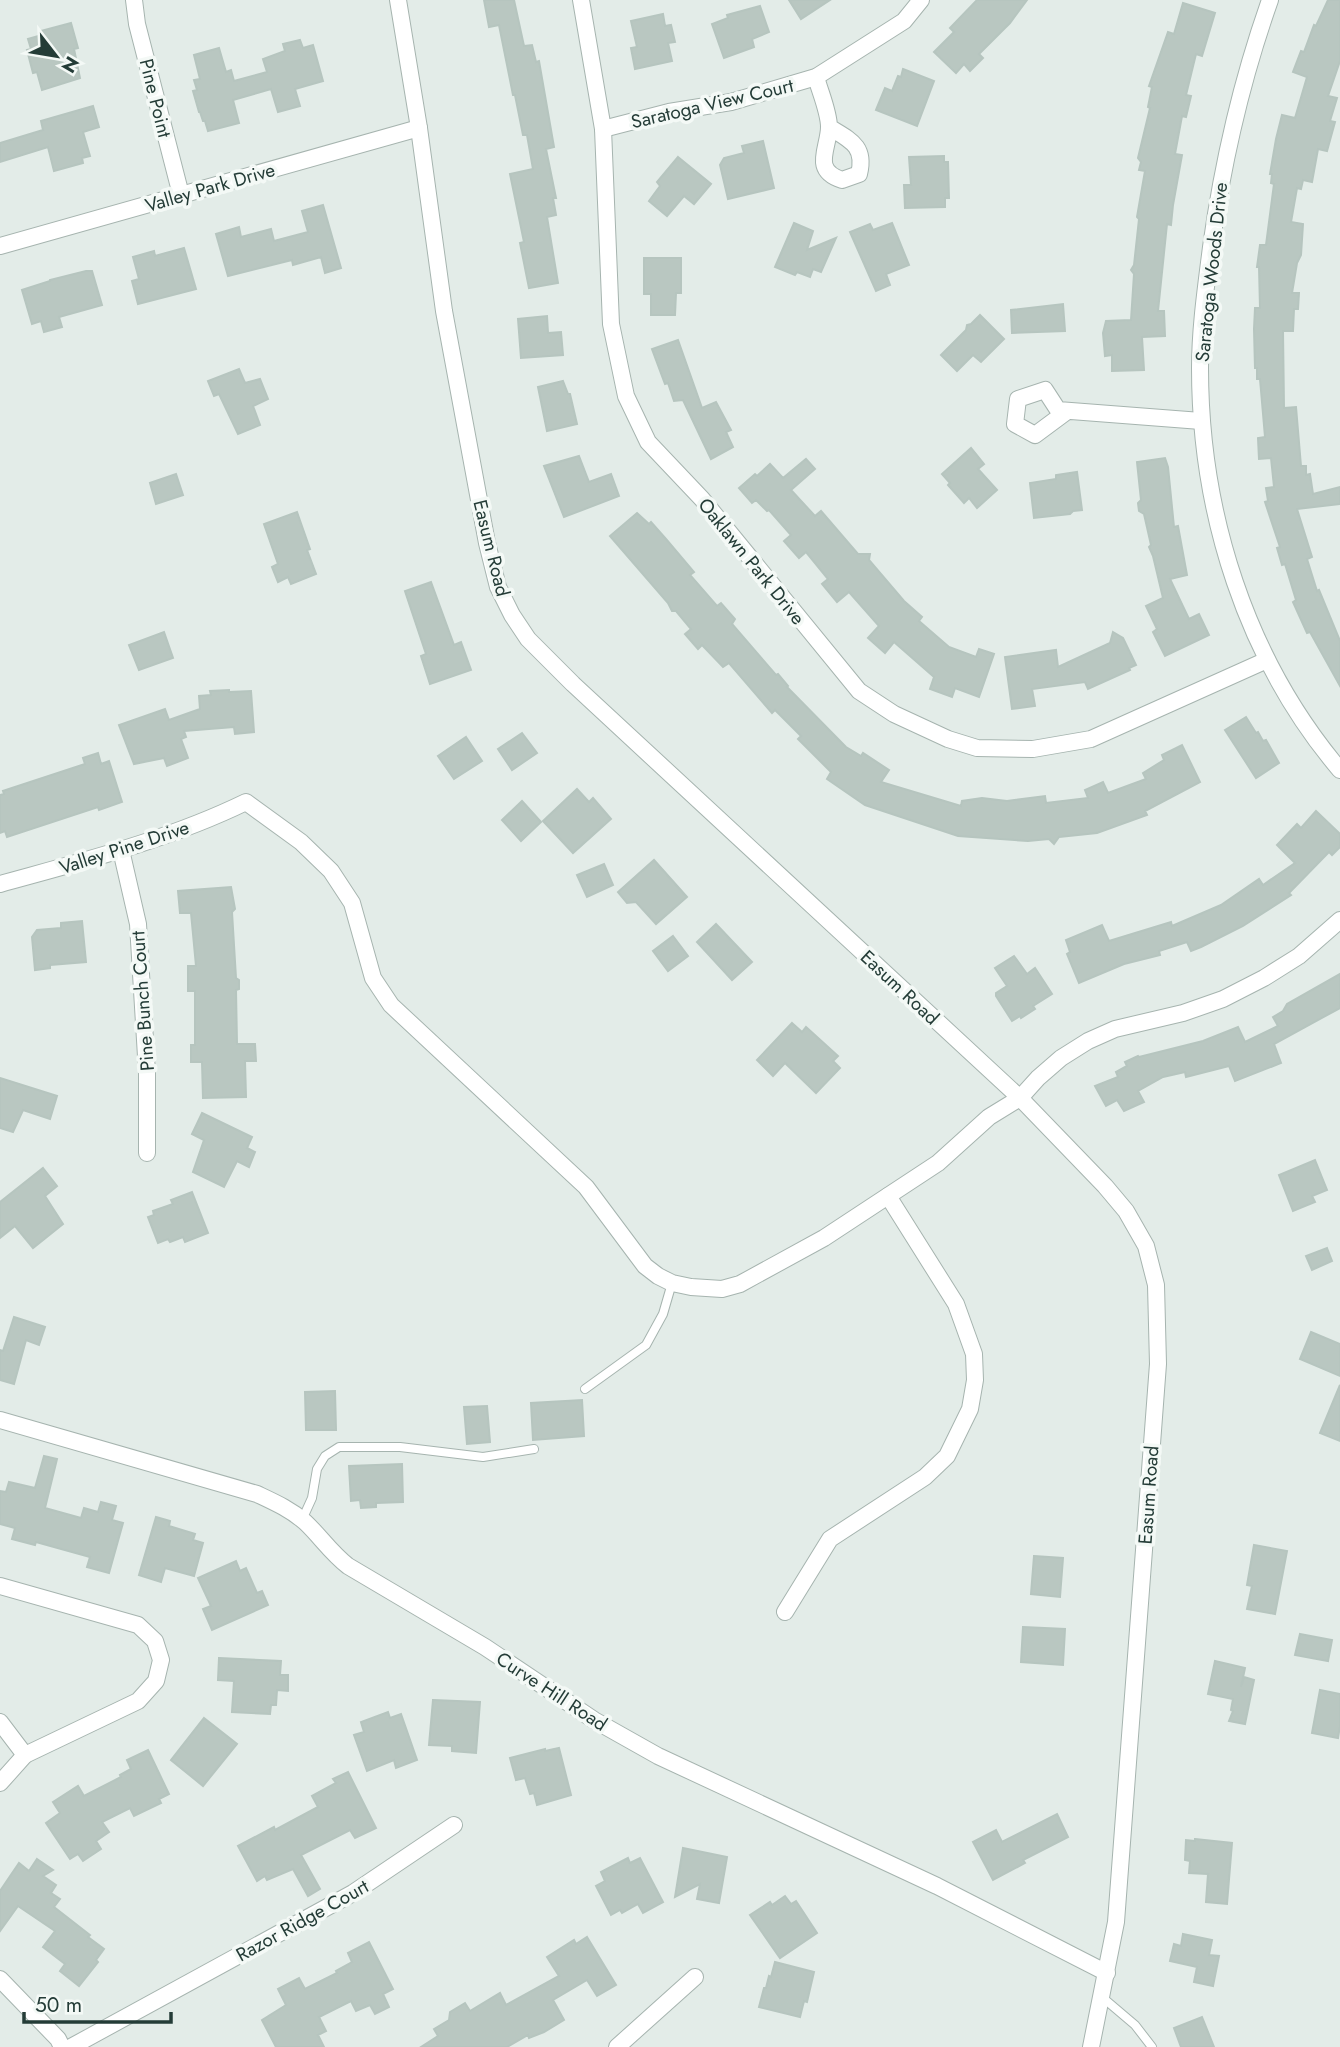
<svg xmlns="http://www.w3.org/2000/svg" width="1340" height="2047" font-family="Jost,sans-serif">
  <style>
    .building { fill: #b9c7c1; stroke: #b6c5bf; stroke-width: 2 }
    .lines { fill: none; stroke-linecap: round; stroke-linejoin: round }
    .service-casing { stroke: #a6b4af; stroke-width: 10 }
    .minor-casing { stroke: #a6b4af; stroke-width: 18 }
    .service { stroke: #fff; stroke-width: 8 }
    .minor { stroke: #fff; stroke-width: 16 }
    .labels { text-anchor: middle; stroke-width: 7; stroke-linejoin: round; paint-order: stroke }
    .street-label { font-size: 19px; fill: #243c37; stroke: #f4f9f6 }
  </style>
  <rect width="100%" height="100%" fill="#e3ece8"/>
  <g class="building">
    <polygon points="484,0 514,0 524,46 532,45 536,62 539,61 554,147 546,149 556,198 553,198 556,215 547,217 558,283 529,288 520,243 524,242 510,174 533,169 527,135 523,135 515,95 513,95 499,25 489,27"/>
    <polygon points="789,0 830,0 801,19"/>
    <polygon points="977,0 1027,0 1010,23 979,54 983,58 970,71 964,64 956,73 934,52 954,32 950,28"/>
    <polygon points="1328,0 1340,0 1340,61 1328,96 1337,98 1330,121 1335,122 1327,151 1318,149 1312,182 1303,180 1301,189 1297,188 1291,222 1303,224 1301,255 1297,263 1292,293 1299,293 1298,309 1294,309 1293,331 1283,331 1284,408 1296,407 1301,466 1306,466 1306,475 1310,474 1313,494 1340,487 1340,504 1297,509 1312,557 1307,559 1317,591 1319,590 1340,641 1340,686 1310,632 1307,633 1293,602 1296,600 1285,564 1282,565 1277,548 1280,547 1265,502 1268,501 1266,488 1274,487 1271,458 1259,459 1258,438 1265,437 1260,379 1257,379 1257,368 1255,368 1254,329 1255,308 1260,308 1259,267 1257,267 1260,245 1266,245 1274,184 1271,183 1272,174 1270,174 1276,139 1282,115 1295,118 1307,77 1293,72 1301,51 1304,52 1314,25 1316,26"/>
    <polygon points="1183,3 1215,13 1202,56 1196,54 1186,95 1191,96 1186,117 1182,116 1175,154 1182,155 1173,205 1171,225 1167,224 1158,311 1164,311 1165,336 1142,337 1144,370 1112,371 1112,355 1105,356 1103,333 1106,321 1131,320 1134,274 1131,270 1134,265 1139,219 1137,217 1145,171 1139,170 1141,162 1138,158 1150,108 1148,107 1152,87 1149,86 1168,32 1174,34"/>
    <polygon points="760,6 769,32 752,39 754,47 724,58 712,24 728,18 727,15"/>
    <polygon points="663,14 665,26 671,25 675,42 668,43 672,61 635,69 631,48 637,47 631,21"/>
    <polygon points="71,23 78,48 74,49 80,78 42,90 37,72 33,73 27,50 31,49 28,39 42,35 41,31"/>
    <polygon points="300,40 303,48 313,45 323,81 295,89 300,106 278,112 271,89 233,100 239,123 208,131 205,121 203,121 200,112 199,112 193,91 197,90 194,80 200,79 194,55 219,48 226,72 231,70 234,81 267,72 263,59 285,51 283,44"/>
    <polygon points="903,69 934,81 917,126 876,110 885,88 892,91 898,76 901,77"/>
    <polygon points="93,106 99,127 83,132 90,156 82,158 83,163 54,171 48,147 0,162 0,143 43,130 41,121"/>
    <polygon points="763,141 774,188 728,199 720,165 724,158 744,153 742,146"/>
    <polygon points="944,156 944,162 948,162 949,198 945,198 945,207 905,208 904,185 911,185 909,157"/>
    <polygon points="678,157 711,184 694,204 684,196 667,216 649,201 660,186 657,182"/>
    <polygon points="323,205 341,268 325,273 321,257 293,265 292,260 228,276 216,234 239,227 241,237 271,229 274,241 308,232 302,211"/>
    <polygon points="794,223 813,231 807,250 836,238 821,272 813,269 810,277 797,272 795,275 775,267"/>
    <polygon points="892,223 909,265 886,274 890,285 876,291 850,232 870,224 873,230"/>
    <polygon points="184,248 196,289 138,304 132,281 139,279 133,257 154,251 155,256"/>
    <polygon points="644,258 681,258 681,293 676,293 675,315 651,315 651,294 644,294"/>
    <polygon points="86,271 92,271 102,305 59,317 62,327 44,332 41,321 32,324 22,290 50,281 50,280"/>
    <polygon points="1063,304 1065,331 1012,333 1011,310"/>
    <polygon points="980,315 1004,339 981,362 973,355 957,371 941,355 966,330 967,325 971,324"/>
    <polygon points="547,316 548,333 561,332 563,355 521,358 518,319"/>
    <polygon points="678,340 702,408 716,402 731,430 726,432 733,447 711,459 683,400 674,401 668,383 665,384 652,349"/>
    <polygon points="239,369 245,383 260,379 268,399 253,406 260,425 238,434 219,394 214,396 208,381"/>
    <polygon points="563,381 568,394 570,394 577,424 547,431 538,387"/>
    <polygon points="971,448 984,464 978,469 997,490 977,508 969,498 964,503 948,485 950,483 942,474"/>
    <polygon points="579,456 589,482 611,474 619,496 564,517 544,466"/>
    <polygon points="1165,458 1168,467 1174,527 1178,526 1187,575 1170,579 1189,619 1199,614 1209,635 1165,656 1153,632 1157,629 1146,606 1163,598 1153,556 1149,547 1151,545 1144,514 1139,511 1138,503 1141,500 1137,462"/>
    <polygon points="806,459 815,469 791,490 815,516 821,511 858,554 870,554 869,560 904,601 922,617 919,621 949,647 976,657 979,649 994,654 979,697 955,688 952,697 930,689 934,677 894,642 885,653 868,638 879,626 849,592 837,602 822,584 828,579 806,552 799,558 784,541 791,535 769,510 767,511 756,500 752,503 739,488 755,474 757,476 770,464 783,478"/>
    <polygon points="1077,472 1082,510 1073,511 1070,514 1034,518 1030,483 1056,479 1056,475"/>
    <polygon points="176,474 183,495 156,504 150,483"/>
    <polygon points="297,512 310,549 307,550 316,574 291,584 288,577 278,582 272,567 278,564 264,524"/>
    <polygon points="637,513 649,524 651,522 666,539 694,572 690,575 717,606 721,603 735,619 732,624 776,675 778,674 788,686 787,687 846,747 861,756 863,753 889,770 881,782 961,806 962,801 982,798 1007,801 1045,796 1046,803 1088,798 1085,790 1103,782 1108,793 1146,779 1143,773 1164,760 1162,755 1182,745 1200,782 1145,811 1147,815 1097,833 1059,837 1054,844 1049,839 1028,841 958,836 865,805 827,779 831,772 798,739 801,736 775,710 772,713 729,663 723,667 702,645 698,649 685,634 691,629 676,611 672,611 668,603 610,536"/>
    <polygon points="431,582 454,645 461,642 471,670 430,684 421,656 426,654 405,591"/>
    <polygon points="164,632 173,658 139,670 129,645"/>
    <polygon points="1113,632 1123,638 1136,665 1129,668 1130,670 1088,689 1085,682 1032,689 1035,706 1012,709 1005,657 1056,650 1058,667 1110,643"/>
    <polygon points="229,690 229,692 251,691 254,732 235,734 234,727 184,731 186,737 181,739 188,758 167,766 164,758 134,764 119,725 165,709 169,720 200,709 199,696 211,695 210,691"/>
    <polygon points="1246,717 1256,733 1258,732 1263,741 1266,740 1279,763 1256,778 1225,730"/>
    <polygon points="522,733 537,753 512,770 498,749"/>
    <polygon points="466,737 482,761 454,779 438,756"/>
    <polygon points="98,753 101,764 109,761 122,802 99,810 98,807 7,837 5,831 0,833 0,795 4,794 3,791 85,764 83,758"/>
    <polygon points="577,789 589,802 593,798 611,819 573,853 543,821"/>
    <polygon points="522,801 541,822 521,841 502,820"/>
    <polygon points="1316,811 1340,834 1340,847 1332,855 1329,852 1289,893 1291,895 1243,926 1201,947 1191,951 1187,942 1159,951 1160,955 1124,964 1079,983 1067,954 1070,952 1066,940 1102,925 1109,941 1171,922 1172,926 1221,905 1259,879 1263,885 1295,863 1277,845 1297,824 1301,828"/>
    <polygon points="654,860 687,897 656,924 636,902 627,903 618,892"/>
    <polygon points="604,864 613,885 587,897 577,875"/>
    <polygon points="231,887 235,909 232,912 236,978 239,980 239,989 236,990 237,1044 255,1044 256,1061 245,1061 246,1097 203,1098 202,1062 191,1062 191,1045 195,1045 195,991 188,991 188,966 196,966 191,913 180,913 178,891"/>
    <polygon points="82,921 86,962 50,965 50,968 35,970 32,937 37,930 61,928 61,923"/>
    <polygon points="716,924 752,962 732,980 697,942"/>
    <polygon points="673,936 688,956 668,971 653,951"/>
    <polygon points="1014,956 1027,974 1035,968 1052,994 1033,1006 1035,1009 1021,1018 1020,1016 1012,1021 996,996 996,993 1007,986 995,968"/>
    <polygon points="1340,974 1340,1008 1274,1044 1281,1063 1235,1081 1229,1066 1186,1077 1185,1072 1163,1077 1138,1091 1144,1102 1124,1111 1117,1100 1106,1106 1095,1086 1118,1077 1116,1072 1127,1066 1125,1062 1138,1056 1139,1057 1203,1041 1238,1027 1245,1042 1278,1026 1273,1017 1283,1011 1287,1004"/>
    <polygon points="792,1023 802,1032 806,1027 838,1056 833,1061 840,1068 816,1093 785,1063 773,1076 757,1060"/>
    <polygon points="0,1078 57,1096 50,1119 23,1110 13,1132 0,1128"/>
    <polygon points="202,1113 252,1137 247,1148 255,1152 249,1167 237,1161 224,1187 193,1172 204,1140 192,1134"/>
    <polygon points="1315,1160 1327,1190 1312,1196 1315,1202 1293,1211 1279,1175"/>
    <polygon points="43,1168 57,1186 45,1196 63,1224 33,1248 15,1226 0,1238 0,1202"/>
    <polygon points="192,1192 208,1233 185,1242 183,1237 170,1242 168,1239 158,1243 148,1217 154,1215 153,1211 173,1204 171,1200"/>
    <polygon points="1327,1248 1332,1261 1312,1270 1306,1256"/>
    <polygon points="14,1317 45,1327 39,1345 26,1340 14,1384 0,1380 0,1350 3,1351"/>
    <polygon points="1311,1332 1340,1344 1340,1376 1300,1359"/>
    <polygon points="1340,1385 1340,1441 1320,1433"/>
    <polygon points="335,1391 336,1430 306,1430 305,1392"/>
    <polygon points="582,1400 584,1436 533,1440 531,1403"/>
    <polygon points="487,1406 490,1442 467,1444 464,1407"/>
    <polygon points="44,1456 57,1459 45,1508 81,1518 84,1508 98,1512 101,1502 116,1506 112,1520 123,1523 109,1573 87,1567 90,1557 36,1542 35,1545 12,1539 15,1528 0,1524 0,1491 6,1492 9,1482 35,1488"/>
    <polygon points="402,1464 403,1502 376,1503 376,1507 361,1508 360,1500 351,1501 349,1466"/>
    <polygon points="156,1517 170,1521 169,1526 195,1534 193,1540 203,1543 194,1576 165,1568 161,1582 139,1575"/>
    <polygon points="1254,1545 1287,1551 1275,1614 1247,1609 1252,1586 1247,1585"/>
    <polygon points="1034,1556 1063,1558 1060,1597 1031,1594"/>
    <polygon points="236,1561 240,1571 246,1568 257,1593 262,1591 268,1605 212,1630 203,1609 211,1606 198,1578"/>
    <polygon points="1023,1627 1065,1629 1063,1665 1021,1662"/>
    <polygon points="1300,1634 1332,1640 1328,1661 1295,1655"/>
    <polygon points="219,1658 281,1661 280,1675 288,1675 288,1691 277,1690 276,1705 271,1705 270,1714 232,1712 234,1681 218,1680"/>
    <polygon points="1215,1661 1245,1668 1241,1687 1244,1677 1254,1680 1245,1724 1229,1721 1233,1711 1231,1710 1233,1699 1208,1694"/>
    <polygon points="1320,1690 1340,1694 1340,1726 1338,1738 1312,1733"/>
    <polygon points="433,1700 480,1702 476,1753 452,1751 452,1746 429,1745"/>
    <polygon points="388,1712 390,1718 401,1714 417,1760 396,1768 394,1760 367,1771 354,1735 364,1732 361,1722"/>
    <polygon points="204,1718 237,1744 203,1786 171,1760"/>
    <polygon points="559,1748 571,1795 537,1805 534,1793 530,1794 525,1778 516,1780 510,1758 545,1749 545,1751"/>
    <polygon points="148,1750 169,1794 159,1799 161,1803 134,1816 130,1808 102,1822 109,1832 96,1841 101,1849 83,1861 78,1854 70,1859 46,1823 60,1813 53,1802 78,1786 84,1796 121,1777 120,1775 131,1769 127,1760"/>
    <polygon points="348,1772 376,1828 355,1838 350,1830 301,1855 320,1889 308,1896 293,1869 267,1880 265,1876 257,1881 238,1846 274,1827 275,1830 318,1807 312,1796 336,1783 333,1779"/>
    <polygon points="1057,1814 1068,1837 1023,1860 1025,1863 993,1880 973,1842 996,1830 1002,1842"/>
    <polygon points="1195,1839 1232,1843 1227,1904 1206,1902 1208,1874 1189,1873 1190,1861 1185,1860 1186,1840 1195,1841"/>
    <polygon points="683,1848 727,1857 719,1903 697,1899 700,1884 675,1897"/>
    <polygon points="628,1858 630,1863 640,1858 663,1902 643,1913 638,1904 622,1913 620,1910 611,1915 596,1886 605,1881 601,1872"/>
    <polygon points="37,1859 53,1870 43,1876 56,1885 51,1893 60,1899 54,1907 90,1935 88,1937 104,1949 96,1960 98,1962 79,1986 60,1971 65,1964 43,1947 55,1931 18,1906 0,1931 0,1891 19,1863 29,1871"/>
    <polygon points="785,1896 791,1904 796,1901 817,1933 780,1958 750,1915 770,1902 772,1905"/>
    <polygon points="1183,1934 1212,1940 1209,1955 1219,1956 1213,1986 1194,1982 1197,1967 1170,1961 1174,1944 1181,1946"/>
    <polygon points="587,1937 616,1985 597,1996 587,1980 553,2000 564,2020 544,2032 529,2038 528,2035 507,2047 421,2047 438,2036 434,2029 449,2020 450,2012 465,2003 470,2011 500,1993 506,2005 559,1976 547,1957 574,1940 576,1944"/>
    <polygon points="369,1942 393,1989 383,1994 389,2007 375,2014 370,2005 356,2011 351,2001 319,2017 326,2031 318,2035 324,2047 276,2047 262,2020 286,2005 278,1989 299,1978 305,1989 337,1973 336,1971 352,1962 348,1953"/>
    <polygon points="775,1962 814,1972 807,2002 804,2001 800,2017 759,2007 764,1988 766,1988 769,1976 771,1977"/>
    <polygon points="1202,2017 1214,2047 1181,2047 1174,2028"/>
  </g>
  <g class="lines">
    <defs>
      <g id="service">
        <polyline points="585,1389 646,1345 663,1314 672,1283"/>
        <polyline points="302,1520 312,1498 317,1469 325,1456 339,1447 400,1447 483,1457 534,1449"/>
        <polyline points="1102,1997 1135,2025 1152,2047"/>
      </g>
      <g id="minor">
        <polyline points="134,0 137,24 181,195"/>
        <polyline points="398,0 419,128 444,311 487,543 498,587 512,615 528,639 573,684 1020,1098 1105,1186 1126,1211 1146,1246 1156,1285 1158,1364 1116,1922 1091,2047"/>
        <polyline points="581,0 603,129 611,324 626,396 648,442 702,499 859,691 894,714 948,739 977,748 1033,749 1091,739 1267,660"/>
        <path d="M1270,0C1241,82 1223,160 1211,247C1206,287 1200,328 1200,368C1200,513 1246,659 1340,770"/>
        <path d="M816,77C820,92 829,112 829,127C829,148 811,170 842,180L859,174C866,146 850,140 829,127"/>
        <polyline points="603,129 669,112 731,102 816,77 904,21 921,0"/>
        <polyline points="0,246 419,128"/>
        <polyline points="1066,412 1035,435 1015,424 1018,399 1045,390 1058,410 1201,421"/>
        <polyline points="121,850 138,924 147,1073 147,1153"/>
        <path d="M0,884C83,861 168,840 246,802L301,842L331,871L352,903L373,978L391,1005L586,1187L645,1266L658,1276L672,1283L691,1287L722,1289L740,1284L824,1238L938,1163L989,1117L1020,1098L1038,1078L1061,1058L1088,1041L1115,1029L1183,1013L1223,999L1264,978L1299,956L1340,920"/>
        <path d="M0,1420L257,1494C274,1502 290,1509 305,1522C320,1536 331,1553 348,1566L485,1647L594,1720L658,1756L937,1886L1107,1973"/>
        <polyline points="0,1586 138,1625 155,1641 161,1660 156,1681 138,1701 25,1755 0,1783"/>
        <polyline points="785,1612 830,1539 925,1477 947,1456 970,1409 975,1380 974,1354 956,1304 888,1196"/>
        <polyline points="0,1722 25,1755"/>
        <polyline points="0,1979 58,2039 62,2047"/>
        <polyline points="71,2047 353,1893 454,1825"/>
        <polyline points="617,2047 695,1977"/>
      </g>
    </defs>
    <use href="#service" class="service-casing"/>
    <use href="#minor" class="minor-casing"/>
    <use href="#service" class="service"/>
    <use href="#minor" class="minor"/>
  </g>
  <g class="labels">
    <g class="street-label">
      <text transform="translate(156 98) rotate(76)" y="7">Pine Point</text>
      <text transform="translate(712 103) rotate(-13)" y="7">Saratoga View Court</text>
      <text transform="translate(210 187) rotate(-16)" y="7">Valley Park Drive</text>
      <text transform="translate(1211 272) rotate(-84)" y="7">Saratoga Woods Drive</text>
      <text transform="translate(492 548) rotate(76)" y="7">Easum Road</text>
      <text transform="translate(752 561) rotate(51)" y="7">Oaklawn Park Drive</text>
      <text transform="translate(124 847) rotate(-18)" y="7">Valley Pine Drive</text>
      <text transform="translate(900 987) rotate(43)" y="7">Easum Road</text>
      <text transform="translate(142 1001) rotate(-94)" y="7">Pine Bunch Court</text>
      <text transform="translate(1148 1495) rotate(-86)" y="7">Easum Road</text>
      <text transform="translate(552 1691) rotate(33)" y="7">Curve Hill Road</text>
      <text transform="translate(302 1920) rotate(-29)" y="7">Razor Ridge Court</text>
    </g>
  </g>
  <g transform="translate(56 56) rotate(121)" stroke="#f4f9f6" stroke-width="5" paint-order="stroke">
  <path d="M0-5L12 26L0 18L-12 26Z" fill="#243c37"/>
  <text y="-10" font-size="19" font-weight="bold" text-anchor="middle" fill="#243c37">N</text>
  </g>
  <path d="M24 2012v10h147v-10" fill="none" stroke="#243c37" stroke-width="3.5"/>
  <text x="35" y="2012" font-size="21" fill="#243c37" stroke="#f4f9f6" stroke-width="5" paint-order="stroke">50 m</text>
</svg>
